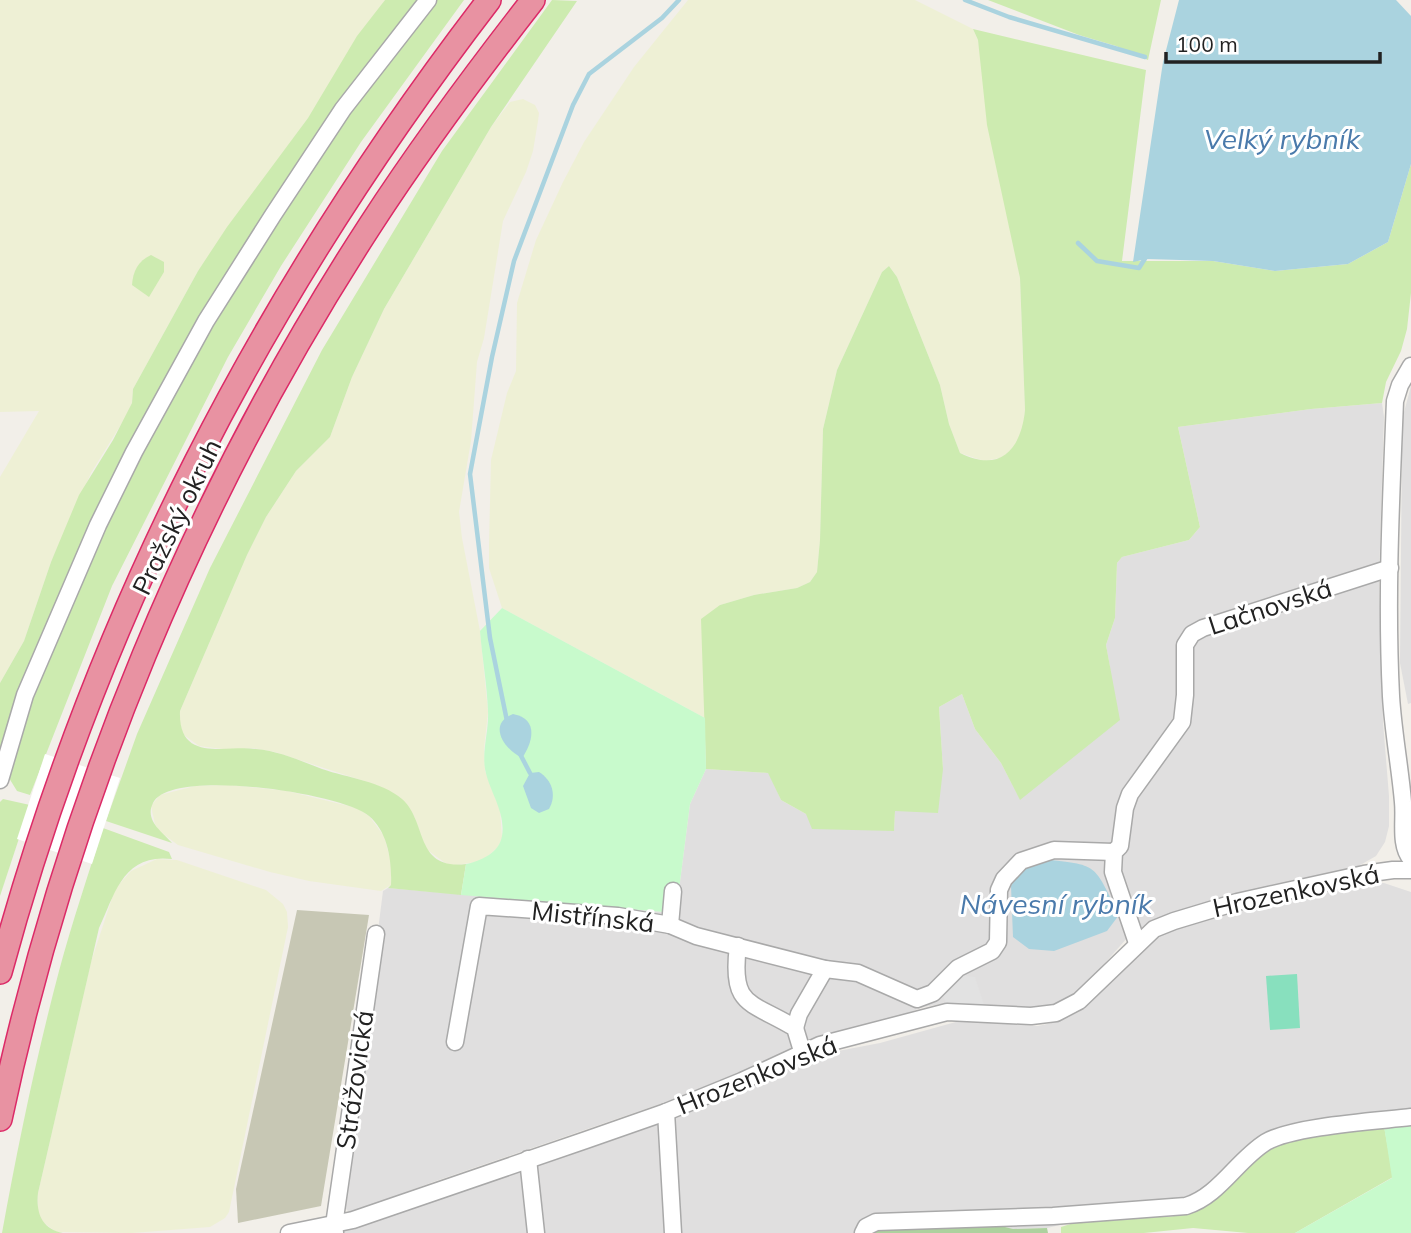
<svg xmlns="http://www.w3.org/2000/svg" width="1411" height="1233" font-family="Mulish,sans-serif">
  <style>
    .residential { fill: #e0dfdf }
    .construction { fill: #c7c7b4 }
    .farmland { fill: #eef0d5 }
    .grass { fill: #cdebb0 }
    .forest { fill: #add19e }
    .park { fill: #c8facc }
    .pitch { fill: #88e0be }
    .parking { fill: #e2e2e2 }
    .water { fill: #aad3df }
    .pier { fill: #fff }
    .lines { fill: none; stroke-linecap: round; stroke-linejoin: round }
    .stream { stroke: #aad3df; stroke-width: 4.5 }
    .minor-casing { stroke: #a9a9a9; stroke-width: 19 }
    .highway-casing { stroke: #dc2a67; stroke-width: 26 }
    .minor { stroke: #fff; stroke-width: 16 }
    .highway { stroke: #e892a2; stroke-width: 23 }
    .labels { text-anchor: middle; stroke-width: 6; stroke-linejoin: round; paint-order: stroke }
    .street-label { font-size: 26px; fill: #222; stroke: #fff }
    .water-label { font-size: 28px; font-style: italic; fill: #4a7aab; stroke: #fff }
  </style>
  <rect width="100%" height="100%" fill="#f2efe9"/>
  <g class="residential">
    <polygon points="1411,386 1411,703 1408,704 1400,663 1402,442 1403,416"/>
    <polygon points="1382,403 1384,417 1379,579 1383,722 1389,796 1389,826 1385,842 1376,856 1355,868 1216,900 1144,926 1128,937 1089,981 1068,1000 1046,1009 1020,1011 946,1003 924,1007 897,1017 809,1040 718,1084 433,1182 350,1213 343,1206 383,891 388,888 676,913 690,804 706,769 769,773 781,800 806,814 894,830 895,811 943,769 939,707 962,694 975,729 1001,763 1020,799 1110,667 1106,645 1115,618 1117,563 1122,557 1189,540 1200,527 1178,427 1311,409"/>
    <polygon points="1364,882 1384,883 1411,892 1411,1123 1299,1139 1271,1148 1222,1193 1200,1209 1189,1213 1159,1218 1099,1216 1047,1228 1013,1229 997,1225 876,1228 873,1233 332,1233 529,1168 658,1122 812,1060 817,1055 880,1043 963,1020 1038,1026 1056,1022 1079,1012 1157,934 1207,916"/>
  </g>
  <polygon class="construction" points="297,910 369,915 321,1206 238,1223 236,1189"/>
  <g class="farmland">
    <polygon points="0,0 385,0 308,118 198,271 133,389 132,403 125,418 91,473 51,562 24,641 0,683 0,477 39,411 0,412"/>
    <polygon points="688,0 915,0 973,29 978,40 1020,278 1025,410 1023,429 1017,442 1010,452 1000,458 984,461 960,453 949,424 940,385 897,277 889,266 882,272 837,370 823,429 820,540 817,572 810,582 797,588 754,595 720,605 704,679 705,718 502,608 489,568 489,545 491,460 507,393 516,371 517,303 536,240 563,182 584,142 634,67"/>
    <polygon points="523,99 535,105 539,113 538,121 533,151 526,172 503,221 484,338 477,362 471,441 459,512 462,538 480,631 488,712 484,749 485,771 500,810 502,838 498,847 488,856 477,862 455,865 448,865 426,849 414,816 367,782 275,752 253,748 230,750 199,746 184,735 180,727 180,711 247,555 266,517 296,471 330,437 352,377 384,309 491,127 510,102"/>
    <polygon points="230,785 287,791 357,808 369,816 384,836 391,862 391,885 381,891 309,881 270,872 178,845 159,831 155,824 151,806 160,795 195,786"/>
    <polygon points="157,859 177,860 266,890 283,904 287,912 288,927 229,1212 225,1218 210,1227 132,1233 56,1232 43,1222 38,1213 38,1193 91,962 115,889 131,871"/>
  </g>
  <g class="grass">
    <polygon points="385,0 421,0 180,353 0,756 0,683 24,641 51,562 79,495 113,440 132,403 133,389 198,271 227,227 308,118 357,36"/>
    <polygon points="430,0 464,0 361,142 281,266 228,357 112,586 30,795 17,791 9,778 9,772 29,697 136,459 204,332 323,146"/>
    <path d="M552,0L577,1L491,127L384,309L352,377L330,437L296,471L266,517L247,555L180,711C178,763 225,745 256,749C279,751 301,761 322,769C348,778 381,781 402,799C428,822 414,870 466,864L461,895L388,888L391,885C392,861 388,832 369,816C342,793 170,767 153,803C144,821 163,832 172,843L106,821L137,734L210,568L322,350L442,151Z"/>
    <polygon points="988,0 1161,0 1148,60 1116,46 1079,35"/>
    <path d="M973,29L1146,70L1122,261H1213L1275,271L1348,264L1388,242L1411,164V293L1407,329L1401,351L1386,382L1382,403L1311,409L1178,427L1200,527L1189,540L1122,557L1117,563L1115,618L1106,645L1120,720L1020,800L1001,763L975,729L962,694L939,707L943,769L938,813L895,811L894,831L812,829L806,814L781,800L768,773L706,769L701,619L720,605L754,595L797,588L810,582L817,572L820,540L823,429L837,370L882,272L889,266L897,277L940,385L949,424L960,453C1000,473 1021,450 1025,410L1020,278L987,125L978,40Z"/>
    <path d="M151,255L164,262V272L149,297L132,285C133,271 138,261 151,255Z"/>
    <polygon points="3,799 30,805 0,896 0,802"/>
    <path d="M103,828L169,852L172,859C123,853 115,894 99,928L38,1193C36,1212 41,1229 63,1233H2C18,1145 36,1058 59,971C72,923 88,875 103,828Z"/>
    <path d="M1384,1126L1393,1177L1295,1233H1248L1193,1228L1144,1233H1061V1227C1086,1218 1113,1217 1140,1217C1157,1217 1173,1218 1189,1213C1224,1202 1243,1166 1273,1147C1290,1135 1359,1130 1384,1126Z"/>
  </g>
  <polygon class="forest" points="997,1225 1013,1229 1047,1228 1048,1233 873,1233 876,1228"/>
  <g class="park">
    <path d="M502,608L705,718L706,769L690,804L676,913L461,895L466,864C481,861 499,853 502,836C506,812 489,791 485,769C482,749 489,731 488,711C487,684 482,657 480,631Z"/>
    <polygon points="1411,1123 1411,1233 1295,1233 1392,1178 1384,1126"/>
  </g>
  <polygon class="pitch" points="1297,974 1300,1028 1270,1030 1266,976"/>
  <polygon class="parking" points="957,975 975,977 984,1005 946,1003 942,993"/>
  <g class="water">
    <polygon points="1179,0 1396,0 1411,16 1411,164 1388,242 1348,264 1275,271 1213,261 1147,259 1133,262 1163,62"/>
    <path d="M513,714C539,719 533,742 522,758C504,749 487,724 513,714Z"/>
    <path d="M539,772C552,780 557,795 549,809L539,813L531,808L523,786L530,773Z"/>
    <path d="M1040,859C1100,865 1093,863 1119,915L1107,931L1054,951L1029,949L1013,937L1011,886L1019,869Z"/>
  </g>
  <polygon class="pier" points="45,754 120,778 92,864 17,839"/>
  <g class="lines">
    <g class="stream">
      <polyline points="965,0 1009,17 1145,57"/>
      <polyline points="1078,243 1097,261 1139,268 1146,257"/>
      <polyline points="507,721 490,638 470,474 492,357 514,261 573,105 589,74 662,18 679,0"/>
      <polyline points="519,752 530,773"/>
    </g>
    <defs>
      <g id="minor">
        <path d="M1411,366L1400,385L1395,401C1391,499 1386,598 1391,696C1393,731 1400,767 1403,802C1405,820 1399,845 1411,859"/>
        <polyline points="0,780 25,695 98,525 134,452 206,321 273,215 343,109 428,0"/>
        <polyline points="670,925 673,891"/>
        <polyline points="1137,943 1113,872 1114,852 1120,846 1125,808 1130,794 1182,722 1185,695 1185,645 1192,634 1203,628 1390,568"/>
        <path d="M738,946C730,1008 751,1001 795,1028L802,1051"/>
        <polyline points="795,1028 799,1014 825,969"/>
        <polyline points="455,1042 479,906 618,916 670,925 696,936 825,969 858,973 917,999 933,993 958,968 992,951 998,942 999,890 1004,879 1021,861 1054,850 1114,852"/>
        <polyline points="666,1112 673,1233"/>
        <polyline points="528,1159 536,1233"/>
        <polyline points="289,1233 353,1220 586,1140 666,1112 742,1081 820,1045 947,1012 1031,1016 1056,1013 1079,1001 1154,929 1174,921 1237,902 1364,874 1393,870 1411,870"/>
        <polyline points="335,1233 334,1225 376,934"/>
        <path d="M863,1233L866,1227L876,1222L1053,1216L1186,1206C1219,1196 1237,1160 1266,1142C1293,1126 1377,1121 1411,1117"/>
      </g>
      <g id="highway">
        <path d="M0,972C97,613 263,294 489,0"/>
        <path d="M0,1119C67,802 194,496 371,224C421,147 476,73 533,0"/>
      </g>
    </defs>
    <use href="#minor" class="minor-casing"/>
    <use href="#highway" class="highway-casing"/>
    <use href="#minor" class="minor"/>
    <use href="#highway" class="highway"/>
  </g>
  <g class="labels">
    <g class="street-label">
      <text transform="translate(177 517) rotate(-64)" y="9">Pražský okruh</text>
      <text transform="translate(1270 607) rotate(-18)" y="9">Lačnovská</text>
      <text transform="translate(1296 891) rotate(-12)" y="9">Hrozenkovská</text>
      <text transform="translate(593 917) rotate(6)" y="9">Mistřínská</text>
      <text transform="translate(757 1075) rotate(-22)" y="9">Hrozenkovská</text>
      <text transform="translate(355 1080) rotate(-82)" y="9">Strážovická</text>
    </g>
    <g class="water-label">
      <text x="1282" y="149">Velký rybník</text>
      <text x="1056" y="914">Návesní rybník</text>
    </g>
  </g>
  <path d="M1166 52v10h214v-10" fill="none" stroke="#222222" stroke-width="3.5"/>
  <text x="1176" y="52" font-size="21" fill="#222222" stroke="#ffffff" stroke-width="5" paint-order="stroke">100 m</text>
</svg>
